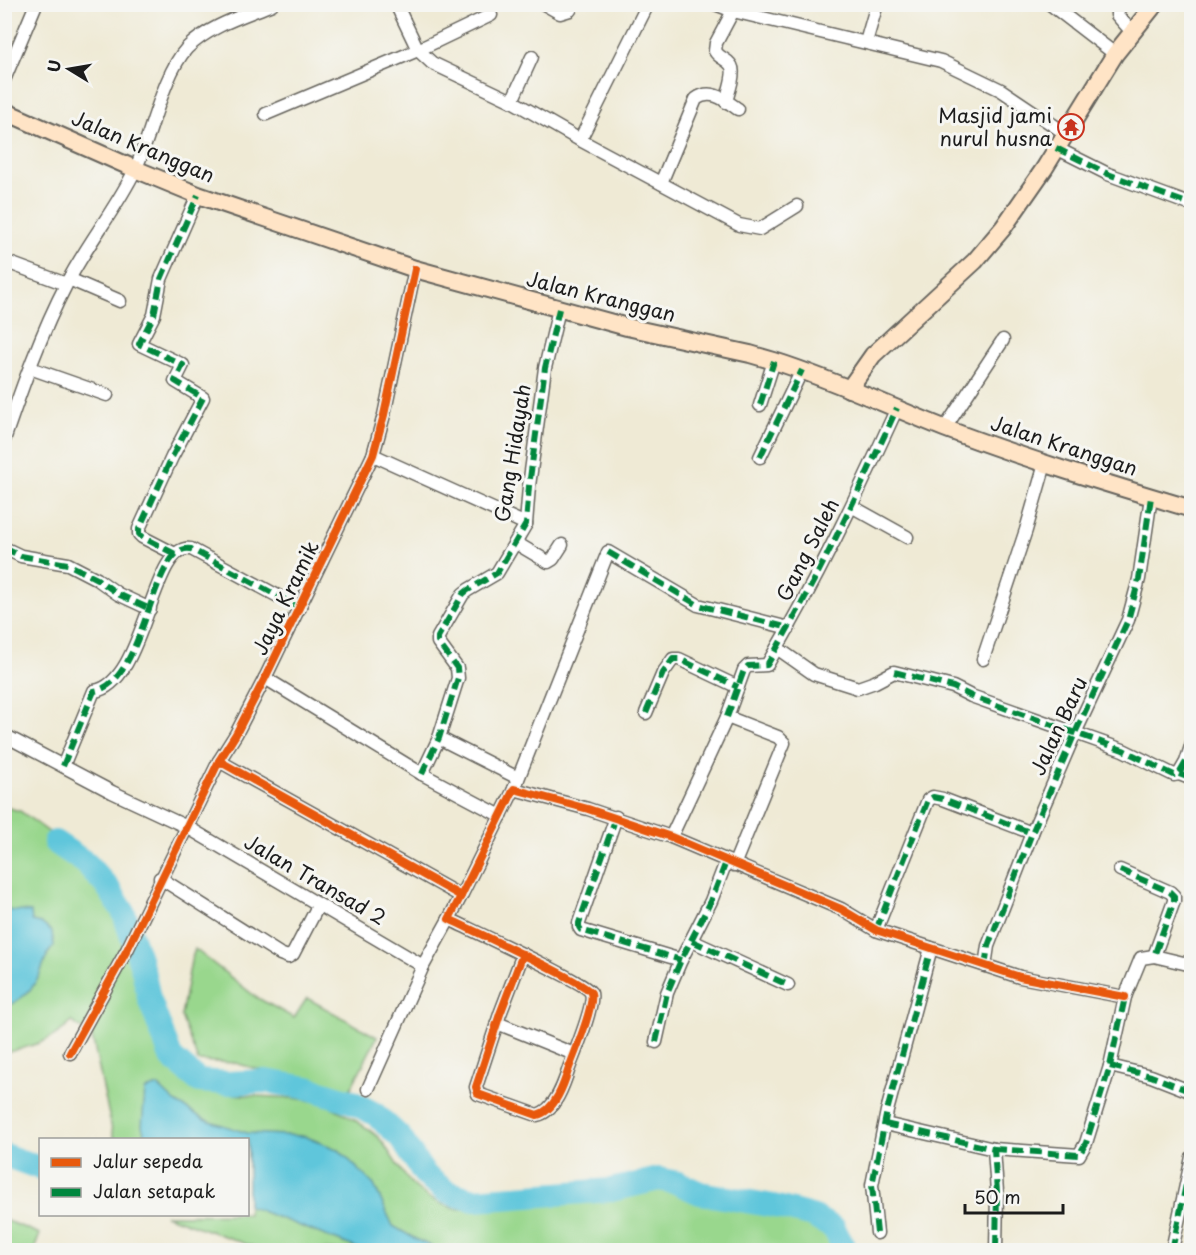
<svg xmlns="http://www.w3.org/2000/svg" width="1196" height="1255" font-family="'Playpen Sans',sans-serif">
  <style>
    .green { fill: #99d78d; stroke: #5a7a54; stroke-width: 1.5 }
    .water { fill: #5ec6db; stroke: #3d717c; stroke-width: 1.5 }
    .lines { fill: none; stroke-linecap: round; stroke-linejoin: round }
    .river { stroke: #5ec6db; stroke-width: 24 }
    .street-casing { stroke: #66645d; stroke-width: 15 }
    .secondary-casing { stroke: #66645d; stroke-width: 20 }
    .street { stroke: #fff; stroke-width: 12 }
    .secondary { stroke: #ffe4c6; stroke-width: 16 }
    .quiet { stroke: #00873e; stroke-width: 6; stroke-dasharray: 12 6; stroke-linecap: butt }
    .cycleway-casing { stroke: #f6f6f2; stroke-width: 11 }
    .cycleway { stroke: #e8590c; stroke-width: 8 }
    .labels { text-anchor: middle; stroke-width: 6; stroke-linejoin: round; paint-order: stroke }
    .poi-label { font-size: 20px; fill: #1c1c1c; stroke: #f6f6f2; text-anchor: end }
    .street-label { font-size: 20px; fill: #1c1c1c; stroke: #f6f6f2 }
  </style>
  <rect width="100%" height="100%" fill="#f6f6f2"/>
  <filter id="ink" filterUnits="userSpaceOnUse"><feTurbulence type="fractalNoise" baseFrequency=".0167" numOctaves="2"/><feDisplacementMap in="SourceGraphic" scale="12" xChannelSelector="R" yChannelSelector="G"/><feConvolveMatrix kernelMatrix="1 2 1 2 8 2 1 2 1" color-interpolation-filters="sRGB"/></filter>
  <filter id="wash" filterUnits="userSpaceOnUse"><feTurbulence type="fractalNoise" baseFrequency=".008" numOctaves="4" result="noise"/><feDisplacementMap in="SourceGraphic" scale="24" xChannelSelector="R" yChannelSelector="G"/><feGaussianBlur stdDeviation="1.35" result="paint"/><feColorMatrix in="noise" values="0 0 0 0 0 0 0 0 0 0 0 0 0 0 0 0 0 1.4 0 .05"/><feComposite in="paint" operator="in"/></filter>
  <g filter="url(#wash)">
    <rect width="100%" height="100%" fill="#efead5"/>
    <g class="green">
      <path d="M5,807L20,811L57,838L52,849L90,874L117,912L168,1063C212,1111 272,1087 327,1105C340,1110 376,1132 383,1143C393,1157 400,1172 412,1184C424,1196 443,1207 460,1209C489,1212 518,1206 546,1202C583,1196 619,1191 655,1185L668,1186L705,1201L781,1214L808,1221L829,1234L838,1250H263L165,1215L248,1214V1140L114,1139L92,1036L72,1022C49,1043 34,1045 5,1053Z"/>
      <polygon points="195,949 256,997 294,1018 307,998 377,1037 348,1094 235,1063 198,1061 181,1016 191,961"/>
      <polygon points="5,1220 40,1234 34,1250 5,1250"/>
    </g>
    <g class="water">
      <path d="M5,910L31,912L32,921L41,923L52,932L54,946C46,954 45,961 41,971C35,989 21,1000 5,1007Z"/>
      <polygon points="158,1086 175,1102 204,1119 247,1133 304,1136 339,1150 374,1185 393,1226 419,1241 442,1250 362,1250 248,1206 248,1140 146,1139 142,1126 145,1090"/>
    </g>
    <g class="lines">
      <g class="river">
        <polyline points="55,842 86,863 109,889 123,911 143,970 149,998 171,1057 199,1081 228,1083 266,1081 308,1088 350,1101 375,1114 400,1137 425,1175 447,1192 474,1200 611,1190 659,1179 678,1183 700,1193 774,1206 812,1216 834,1228 845,1250"/>
        <polyline points="4,1155 40,1168"/>
      </g>
    </g>
  </g>
  <g filter="url(#ink)">
    <g class="lines">
      <defs>
        <g id="street">
          <polyline points="396,4 418,50 432,63 512,101 580,140 739,225 760,229 797,206"/>
          <polyline points="544,4 560,13 570,10 573,4"/>
          <polyline points="715,4 733,11 941,61 1001,90 1065,133"/>
          <polyline points="1050,4 1115,54"/>
          <polyline points="1123,4 1117,11 1117,15 1132,32"/>
          <polyline points="866,42 877,4"/>
          <polyline points="4,80 36,4"/>
          <polyline points="512,101 532,57"/>
          <path d="M726,102C728,92 737,71 730,64C725,58 719,58 715,51L716,43L733,11"/>
          <polyline points="266,114 418,50 491,15"/>
          <polyline points="580,140 648,4"/>
          <polyline points="1056,148 1108,174 1192,205"/>
          <path d="M661,183L696,99C711,88 725,100 738,109"/>
          <polyline points="4,261 66,284"/>
          <polyline points="69,279 120,301"/>
          <polyline points="30,368 107,395"/>
          <polyline points="760,405 774,361"/>
          <polyline points="945,428 1003,340"/>
          <path d="M4,440C22,387 41,333 67,283C87,244 116,209 135,170C151,136 163,74 187,48C209,26 243,16 272,4"/>
          <polyline points="373,455 526,524"/>
          <polyline points="760,457 802,370"/>
          <polyline points="853,507 907,537"/>
          <polyline points="516,543 548,562 553,559 562,545"/>
          <polyline points="4,548 21,556 68,564 97,579 118,594 150,609"/>
          <polyline points="175,554 142,537 139,534 139,529 172,457 203,398 175,381 183,365 139,344 154,315 161,279 198,195"/>
          <polyline points="777,648 814,674 858,688 875,682 894,672 953,687 971,696 1123,750 1174,775 1179,774 1186,762 1192,743"/>
          <polyline points="983,659 1026,530 1045,464"/>
          <polyline points="265,678 422,774 501,816"/>
          <polyline points="646,713 663,673 673,659 679,659 738,687"/>
          <polyline points="727,717 778,737 784,743 734,865"/>
          <polyline points="4,735 112,792 187,827 423,966"/>
          <polyline points="439,738 518,778"/>
          <polyline points="219,761 461,896 514,789 588,809 671,837 841,909 876,930 1020,977 1125,997"/>
          <path d="M63,766L94,691C146,684 151,541 191,549L300,608"/>
          <polyline points="422,774 439,738 458,678 457,668 438,642 438,637 463,594 468,590 497,573 526,524 529,486 545,368 559,309"/>
          <polyline points="1179,774 1192,779"/>
          <polyline points="514,789 608,552 698,605 789,628"/>
          <polyline points="616,817 579,923 579,927 581,930 681,960"/>
          <path d="M671,837L727,717L744,670L748,666L767,665C816,582 857,496 897,408"/>
          <polyline points="1120,870 1170,892 1174,896 1174,901 1154,956"/>
          <polyline points="160,878 280,954 288,957 293,954 318,906"/>
          <path d="M461,896L449,919C467,928 587,983 591,993C595,1004 574,1055 569,1068C564,1084 555,1111 537,1115L478,1094L476,1087L500,1014L523,954"/>
          <polyline points="876,930 928,800 933,797 943,799 1032,833"/>
          <polyline points="692,941 788,985"/>
          <polyline points="985,966 988,946 1032,833 1075,733 1128,620 1139,579 1151,497"/>
          <polyline points="497,1023 574,1054"/>
          <polyline points="656,1042 667,993 681,960 711,901 726,862"/>
          <polyline points="70,1053 127,950 219,761 236,734 265,678 373,455 384,415 415,269"/>
          <polyline points="1110,1066 1151,1076 1192,1092"/>
          <polyline points="368,1089 423,966 449,919"/>
          <polyline points="885,1124 994,1149 997,1192 996,1250"/>
          <polyline points="994,1149 1079,1155 1086,1143 1110,1066 1125,997 1141,958 1154,956 1192,965"/>
          <polyline points="877,1233 872,1185 887,1111 931,948"/>
          <polyline points="1172,1250 1192,1157"/>
        </g>
        <g id="secondary">
          <path d="M4,111L135,169L198,195L415,269L627,327L750,354L774,361C832,379 888,406 944,428C1025,459 1108,484 1192,509"/>
          <polyline points="849,389 873,355 975,261 1003,228 1044,169 1115,54 1155,4"/>
        </g>
      </defs>
      <use href="#street" class="street-casing"/>
      <use href="#secondary" class="secondary-casing"/>
      <use href="#street" class="street"/>
      <use href="#secondary" class="secondary"/>
      <g class="quiet">
        <polyline points="1056,148 1108,174 1192,205"/>
        <polyline points="760,405 774,361"/>
        <polyline points="760,457 802,370"/>
        <polyline points="4,548 21,556 68,564 97,579 118,594 150,609"/>
        <polyline points="608,552 698,605 789,628"/>
        <polyline points="175,554 142,537 139,534 139,529 172,457 203,398 175,381 183,365 139,344 154,315 161,279 198,195"/>
        <polyline points="894,672 953,687 971,696 1123,750 1174,775 1179,774 1186,762 1192,743"/>
        <polyline points="646,713 663,673 673,659 679,659 738,687"/>
        <path d="M727,717L744,670L748,666L767,665C816,582 857,496 897,408"/>
        <path d="M63,766L94,691C146,684 151,541 191,549L300,608"/>
        <polyline points="422,774 439,738 458,678 457,668 438,642 438,637 463,594 468,590 497,573 526,524 529,486 545,368 559,309"/>
        <polyline points="1179,774 1192,779"/>
        <polyline points="616,817 579,923 579,927 581,930 681,960"/>
        <polyline points="1120,870 1170,892 1174,896 1174,901 1154,956"/>
        <polyline points="876,930 928,800 933,797 943,799 1032,833"/>
        <polyline points="692,941 788,985"/>
        <polyline points="985,966 988,946 1032,833 1075,733 1128,620 1139,579 1151,497"/>
        <polyline points="656,1042 667,993 681,960 711,901 726,862"/>
        <polyline points="1110,1066 1151,1076 1192,1092"/>
        <polyline points="885,1124 994,1149 997,1192 996,1250"/>
        <polyline points="994,1149 1079,1155 1086,1143 1110,1066 1125,997"/>
        <polyline points="877,1233 872,1185 887,1111 931,948"/>
        <polyline points="1172,1250 1192,1157"/>
      </g>
      <defs>
        <g id="cycleway">
          <polyline points="219,761 461,896 514,789 588,809 671,837 841,909 876,930 1020,977 1125,997"/>
          <path d="M461,896L449,919C467,928 587,983 591,993C595,1004 574,1055 569,1068C564,1084 555,1111 537,1115L478,1094L476,1087L500,1014L523,954"/>
          <polyline points="70,1053 127,950 219,761 236,734 265,678 373,455 384,415 415,269"/>
        </g>
      </defs>
      <use href="#cycleway" class="cycleway-casing"/>
      <use href="#cycleway" class="cycleway"/>
    </g>
  </g>
  <defs>
    <symbol id="temple-ring" viewBox="-11 -11 22 22"><circle r="9.5" fill="#f6f6f2" stroke="#c8321e" stroke-width="1.5"/><path d="M0-6L5-2H3V0L6.5 2.5H4V6H1.5V3h-3V6H-4V2.5H-6.5L-3 0V-2H-5Z" fill="#c8321e"/></symbol>
  </defs>
  <g fill-rule="evenodd">
    <use href="#temple-ring" x="1056" y="112" width="30" height="30"/>
  </g>
  <g class="labels">
    <g class="poi-label">
      <text x="1052" y="123">Masjid jami<tspan x="1052" dy="23">nurul husna</tspan></text>
    </g>
    <g class="street-label">
      <text transform="translate(143 147) rotate(23)" y="7">Jalan Kranggan</text>
      <text transform="translate(601 297) rotate(14)" y="7">Jalan Kranggan</text>
      <text transform="translate(1064 446) rotate(18)" y="7">Jalan Kranggan</text>
      <text transform="translate(513 453) rotate(-81)" y="7">Gang Hidayah</text>
      <text transform="translate(808 550) rotate(-63)" y="7">Gang Saleh</text>
      <text transform="translate(286 598) rotate(-64)" y="7">Jaya Kramik</text>
      <text transform="translate(1059 726) rotate(-65)" y="7">Jalan Baru</text>
      <text transform="translate(315 880) rotate(30)" y="7">Jalan Transad 2</text>
    </g>
  </g>
  <rect width="1196" height="1255" fill="none" stroke="#f6f6f2" stroke-width="24"/>
  <rect x="39" y="1138" width="210" height="78" fill="#f6f6f2" stroke="#9f9f9c" stroke-width="1.5"/>
  <rect x="51" y="1158" width="30" height="9" fill="#e8590c" stroke="#9f9f9c" stroke-width="1.5"/>
  <text x="93" y="1168" font-size="18" fill="#1c1c1c">Jalur sepeda</text>
  <rect x="51" y="1188" width="30" height="9" fill="#00873e" stroke="#9f9f9c" stroke-width="1.5"/>
  <text x="93" y="1198" font-size="18" fill="#1c1c1c">Jalan setapak</text>
  <g transform="translate(69 69) rotate(281)" stroke="#f6f6f2" stroke-width="4.5" paint-order="stroke">
  <path d="M0-4.5L10 22L0 15L-10 22Z" fill="#1c1c1c"/>
  <text y="-9" font-size="16" font-weight="bold" text-anchor="middle" fill="#1c1c1c">U</text>
  </g>
  <path d="M965 1204v9h98v-9" fill="none" stroke="#1c1c1c" stroke-width="3"/>
  <text x="974" y="1204" font-size="18" fill="#1c1c1c" stroke="#f6f6f2" stroke-width="4.5" paint-order="stroke">50 m</text>
</svg>
